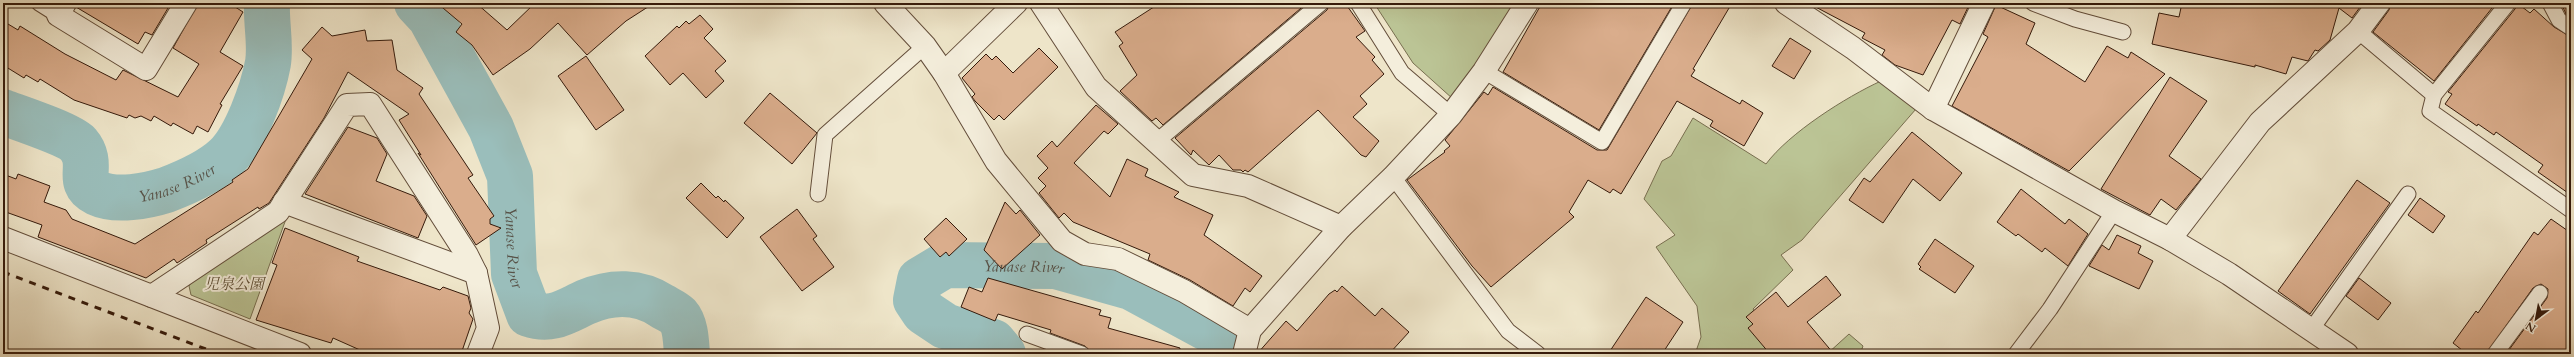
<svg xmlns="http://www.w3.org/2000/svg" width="2574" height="357" font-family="Cardo,'Noto Serif JP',serif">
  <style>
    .green { fill: #bbc495; stroke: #786f50 }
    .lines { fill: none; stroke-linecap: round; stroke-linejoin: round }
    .river { stroke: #9abebb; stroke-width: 46 }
    .building { fill: #daad8c; stroke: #351a0b }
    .service-casing { stroke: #634d3a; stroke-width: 17 }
    .minor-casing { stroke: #634d3a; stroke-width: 24 }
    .service { stroke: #f4eedc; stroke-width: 15 }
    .minor { stroke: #f4eedc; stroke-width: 22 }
    .rail { stroke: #351a0b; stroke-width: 3; stroke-dasharray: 7 7; stroke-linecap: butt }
    .labels { text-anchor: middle; stroke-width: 4; stroke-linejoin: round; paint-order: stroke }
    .park-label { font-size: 15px; font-style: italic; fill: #5d4d34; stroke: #f4eedc }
    .water-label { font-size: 16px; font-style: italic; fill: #585349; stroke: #f4eedc }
  </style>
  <rect width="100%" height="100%" fill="#eee5c9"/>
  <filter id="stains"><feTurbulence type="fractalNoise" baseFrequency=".005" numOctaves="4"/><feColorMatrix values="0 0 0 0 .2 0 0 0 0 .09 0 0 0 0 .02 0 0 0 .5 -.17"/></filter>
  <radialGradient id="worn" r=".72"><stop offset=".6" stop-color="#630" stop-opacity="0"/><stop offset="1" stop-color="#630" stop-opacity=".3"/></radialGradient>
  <g class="green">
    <polygon points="1374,3 1518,3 1453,99 1413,63"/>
    <path d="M1881,81L1916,109L1802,240L1781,255L1793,270L1753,309L1787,354H1695L1701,337L1697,306L1656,247L1675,235L1644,199L1662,161L1671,156L1693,118L1766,164C1789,133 1846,97 1881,81Z"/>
    <polygon points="286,219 250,319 191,295 189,286 192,281"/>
    <polygon points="1849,334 1863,346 1860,354 1827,354"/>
  </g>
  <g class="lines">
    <g class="river">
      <path id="s1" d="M417,3L430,17L491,128L510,176L514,274L529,314C552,322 566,311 586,302C612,291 639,291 662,306C667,309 674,312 678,316C686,325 686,343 687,354"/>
      <path id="s2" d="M3,112C19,118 68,134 78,144C96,165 74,182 97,193C116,202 147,196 166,190C187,182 210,172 226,157C246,138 263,90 268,63C271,44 266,23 267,3"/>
      <path id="s3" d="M1003,354L993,342L945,326L924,312L916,300L920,280L945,265L1056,266L1131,287L1218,334L1232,354"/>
    </g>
  </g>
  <g class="building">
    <polygon points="77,3 171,3 152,35 145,32 138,44 76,7"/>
    <polygon points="198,3 229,3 243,12 220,52 243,66 220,104 222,105 208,132 197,126 193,134 173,123 171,126 154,116 151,121 141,116 135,118 129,115 127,118 74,100 40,79 38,82 26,75 24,78 3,65 3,21 18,30 20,26 65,54 116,80 123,70 178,97 199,64 173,48"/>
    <polygon points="437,3 476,3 507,30 535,3 654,3 626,21 587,55 558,23 530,49 493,75 472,45 456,32 462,24"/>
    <polygon points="1160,3 1307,3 1163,125 1156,118 1152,121 1120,91 1137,75 1119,46 1123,43 1115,32"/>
    <polygon points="1330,3 1345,3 1365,31 1356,37 1375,57 1372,60 1384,74 1360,96 1367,104 1353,117 1379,141 1366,157 1361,155 1318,110 1248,172 1245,170 1243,172 1241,170 1233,170 1219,155 1209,165 1193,150 1191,155 1175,138 1327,10"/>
    <polygon points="1542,3 1674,3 1599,130 1503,72"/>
    <polygon points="1693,3 1732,3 1693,69 1695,70 1691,76 1740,104 1742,100 1763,113 1744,146 1710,126 1713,121 1677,101 1621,194 1613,189 1610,193 1588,180 1569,212 1574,217 1491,287 1472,266 1407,180 1445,152 1444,151 1450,146 1445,140 1484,92 1488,95 1493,87 1597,150 1607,150"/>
    <polygon points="1808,3 1970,3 1960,24 1952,20 1923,75 1895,65 1882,55 1885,50 1862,38 1865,33"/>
    <polygon points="2182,3 2363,3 2352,18 2339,8 2330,40 2318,51 2315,50 2308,61 2292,57 2286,74 2255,65 2255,67 2152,44 2159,13 2179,17"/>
    <polygon points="2391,3 2496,3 2434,81 2373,32 2389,10"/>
    <polygon points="2517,3 2530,13 2534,9 2554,27 2571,37 2571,195 2538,172 2543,165 2496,132 2494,135 2478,124 2477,126 2445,104 2452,94 2448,92 2515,9"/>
    <polygon points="2561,3 2571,3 2571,17 2566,14"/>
    <polygon points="1996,5 2035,23 2026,44 2085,82 2107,46 2128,58 2131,52 2165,74 2069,171 1952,106 1988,37 1983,34"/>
    <polygon points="700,15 713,29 704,38 726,61 715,71 724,81 706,98 683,73 670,85 645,56 677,26 679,28 686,21 689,24"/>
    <polygon points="322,27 332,36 365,30 367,41 392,40 397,70 423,88 419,94 473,175 468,178 494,216 490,219 490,224 501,228 476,245 418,153 421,155 399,120 409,114 348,72 324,118 269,203 259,209 258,207 206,240 207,243 177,263 174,259 146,278 38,237 42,225 3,211 3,174 16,179 18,174 50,186 44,202 66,210 72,219 135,244 233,182 232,180 248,169 312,59 302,50"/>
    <polygon points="1790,38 1811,51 1794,79 1772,66"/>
    <polygon points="1039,48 1058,67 1004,120 999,115 994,120 975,101 972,97 975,94 962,78 986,54 992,60 996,56 1013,73"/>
    <polygon points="586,56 624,110 596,130 558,76"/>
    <polygon points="2170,77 2207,101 2169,156 2201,179 2176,210 2161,199 2150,215 2101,189"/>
    <polygon points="770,93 817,133 792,164 744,123"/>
    <polygon points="1096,105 1118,124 1108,134 1104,131 1074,163 1110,197 1127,159 1148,169 1145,176 1179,192 1174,197 1213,215 1204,235 1262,276 1250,292 1245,288 1233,306 1190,280 1148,260 1150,254 1073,222 1064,213 1059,218 1039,193 1046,186 1038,178 1048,168 1037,156 1052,141 1057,147"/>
    <polygon points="348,127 377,138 387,154 376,181 414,196 427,216 418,238 305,194"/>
    <polygon points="1912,132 1962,173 1940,201 1913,179 1883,223 1849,200 1864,178 1870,182"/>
    <polygon points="2357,180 2390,203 2310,314 2278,291"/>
    <polygon points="701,183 716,198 718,196 724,202 725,200 744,218 727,238 686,198"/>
    <polygon points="2021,189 2065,224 2069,219 2088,234 2068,266 2045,248 2042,252 2018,234 2016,236 1997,222"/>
    <polygon points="2420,198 2445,216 2433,233 2408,215"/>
    <polygon points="1005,202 1016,214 1020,210 1040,235 1002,269 984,250"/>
    <polygon points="797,209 817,236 813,239 834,267 802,291 760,237"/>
    <polygon points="946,218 967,239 949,256 946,252 940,257 924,239"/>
    <polygon points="2551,219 2571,233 2571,354 2506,354 2547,298 2548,289 2541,284 2533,288 2486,354 2467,354 2453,343 2476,311 2478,313 2534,232 2538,235"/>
    <polygon points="285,228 359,257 357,261 440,290 443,287 468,296 471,308 469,313 473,319 461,354 369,354 333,338 331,343 256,320 277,265 272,263"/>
    <polygon points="2117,235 2141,246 2138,253 2153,261 2139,289 2089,266 2102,245 2109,250"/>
    <polygon points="1935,239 1974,266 1955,293 1919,269 1921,267 1918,264"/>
    <polygon points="1826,276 1841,295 1807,322 1834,354 1770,354 1748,328 1753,324 1746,317 1776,292 1788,307"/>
    <polygon points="988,278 1101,310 1099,315 1111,318 1108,328 1180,348 1179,354 1091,354 1085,346 1050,333 1051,330 998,314 995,321 961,307 969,287 982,292"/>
    <polygon points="2359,278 2391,303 2378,320 2346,296"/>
    <polygon points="1342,286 1375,316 1382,308 1409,332 1389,354 1257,354 1286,321 1297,331 1329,294 1335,290 1337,292"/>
    <polygon points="1646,297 1683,322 1662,354 1608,354"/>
  </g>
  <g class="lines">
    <defs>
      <g id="service">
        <polyline points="39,3 58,15"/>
        <polyline points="1358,3 1402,73 1451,115"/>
        <polyline points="2033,3 2075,19 2123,32"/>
        <polyline points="2508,3 2434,95 2430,111 2571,210"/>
        <polyline points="2550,3 2559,20 2571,28"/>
        <polyline points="2358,31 2434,95"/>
        <polyline points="1484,71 1602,142 1684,3"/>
        <polyline points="1156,142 1321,3"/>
        <polyline points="1393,177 1508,331 1538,354"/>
        <polyline points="818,194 825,135 925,46"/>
        <polyline points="2311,330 2408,194"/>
        <polyline points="1027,334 1082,354"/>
        <polyline points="2016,354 2050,309 2114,211"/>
        <polyline points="2495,354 2540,293"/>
      </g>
      <g id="minor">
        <polyline points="65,3 58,15 146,69 186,3"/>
        <polyline points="885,3 925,46 944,73 996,161 1062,241 1085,254 1118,259 1184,291 1250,330"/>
        <polyline points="1041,3 1096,87 1193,175 1248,186 1341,227"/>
        <polyline points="1786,3 1853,48 1933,109 2114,211 2170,239 2229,274 2347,354"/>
        <polyline points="944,73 1016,3"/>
        <polyline points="1933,109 1984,3"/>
        <polyline points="284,202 476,273"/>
        <polyline points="3,238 300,354"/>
        <polyline points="2170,239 2260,122 2358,31 2379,3"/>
        <polyline points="152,296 278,212 347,105 370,104 467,255 476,273 488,328 478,354"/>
        <polyline points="1244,354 1250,330 1341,227 1393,177 1451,115 1484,71 1527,3"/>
      </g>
    </defs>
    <use href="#service" class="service-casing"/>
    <use href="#minor" class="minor-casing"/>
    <use href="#service" class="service"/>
    <use href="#minor" class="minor"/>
    <polyline class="rail" points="3,272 219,354"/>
  </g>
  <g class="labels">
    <g class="park-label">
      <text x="234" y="289">児泉公園</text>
    </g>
    <g class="water-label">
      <text dy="6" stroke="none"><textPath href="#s2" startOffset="220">Yanase River</textPath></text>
      <text dy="6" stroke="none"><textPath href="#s1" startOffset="269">Yanase River</textPath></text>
      <text dy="6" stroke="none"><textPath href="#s3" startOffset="234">Yanase River</textPath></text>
    </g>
  </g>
  <rect width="2574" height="357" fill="none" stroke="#eee5c9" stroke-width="16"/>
  <rect x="4" y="4" width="2566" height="349" fill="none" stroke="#351a0b" stroke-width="2"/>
  <rect x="8" y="8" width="2558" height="341" fill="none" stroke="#351a0b"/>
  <g transform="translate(2536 319) rotate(212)" stroke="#f4eedc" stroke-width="3" paint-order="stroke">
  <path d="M0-3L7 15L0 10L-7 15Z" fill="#351a0b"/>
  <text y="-6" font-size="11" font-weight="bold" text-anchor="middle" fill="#351a0b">N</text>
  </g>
  <rect width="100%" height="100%" filter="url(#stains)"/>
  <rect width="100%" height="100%" fill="url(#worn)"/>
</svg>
